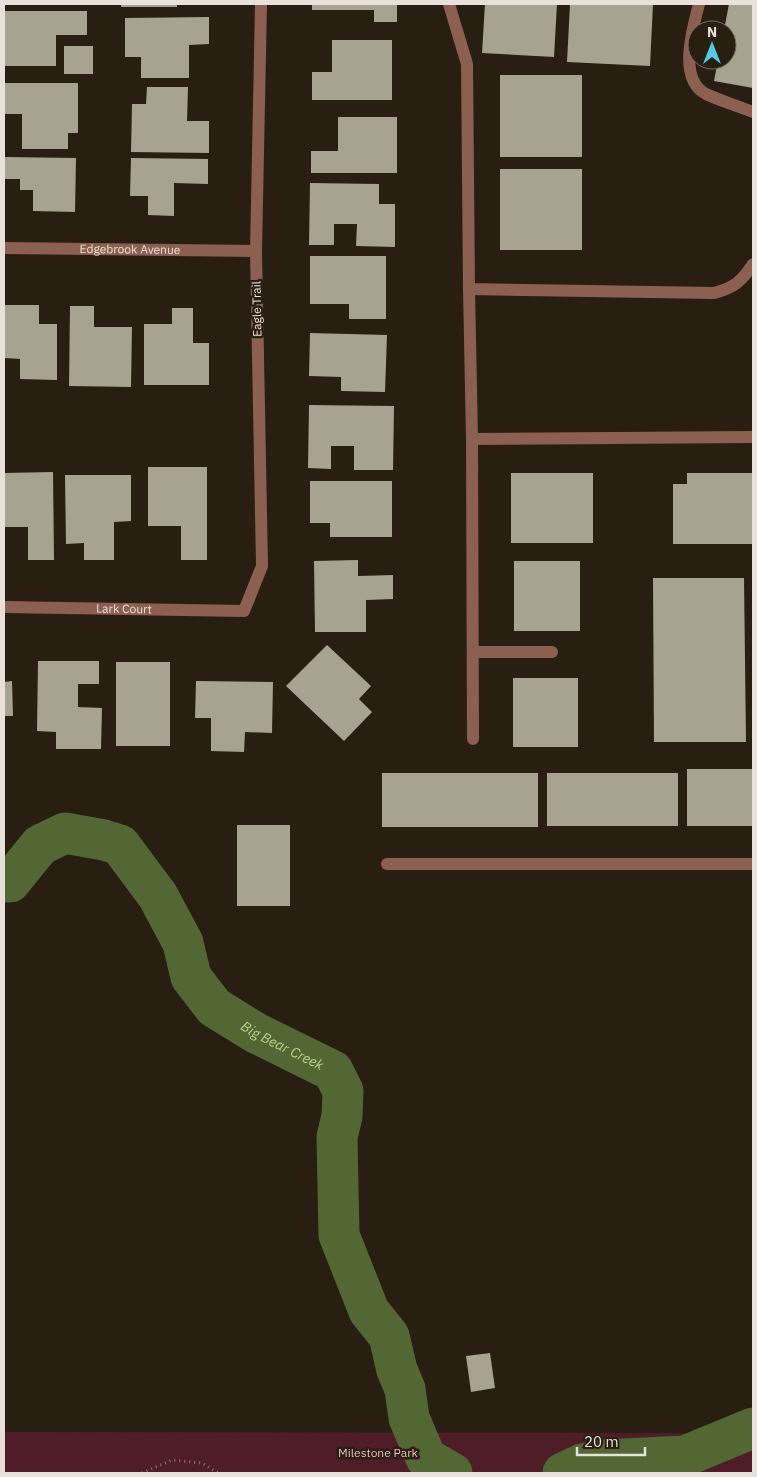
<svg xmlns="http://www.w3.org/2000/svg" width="757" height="1477" font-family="'IBM Plex Sans',sans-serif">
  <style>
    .green { fill: #4f1d27 }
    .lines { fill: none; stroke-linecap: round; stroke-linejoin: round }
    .river { stroke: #526734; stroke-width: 41 }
    .building { fill: #a7a390 }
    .path { stroke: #857c72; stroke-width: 3; stroke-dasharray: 1 4; stroke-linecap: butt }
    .minor { stroke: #8c6051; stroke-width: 12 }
    .labels { text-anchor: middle; stroke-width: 5; stroke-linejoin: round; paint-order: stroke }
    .street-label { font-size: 12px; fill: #e9e1d9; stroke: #291e12 }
    .park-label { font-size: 12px; fill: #f3bcc3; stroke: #291e12 }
    .water-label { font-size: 14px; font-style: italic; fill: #b3d386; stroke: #291e12 }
  </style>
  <rect width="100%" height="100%" fill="#291e12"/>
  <polygon class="green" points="4,1432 753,1433 753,1473 4,1473"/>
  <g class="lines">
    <g class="river">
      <path id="s1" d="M4,882H10L40,845L65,833L104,840L120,845L158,896L183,943L191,977L214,1007L256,1033L333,1071L343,1091L342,1116L337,1137L339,1235L369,1311L389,1336L397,1370L405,1389L409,1418L426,1458L452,1473"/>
      <polyline points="563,1473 582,1464 605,1460 685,1456 753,1428"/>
    </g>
  </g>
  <g class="building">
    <rect x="121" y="4" width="56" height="3"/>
    <polygon points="312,4 397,4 397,22 374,22 374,10 312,10"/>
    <polygon points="485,4 557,4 554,57 482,53"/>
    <polygon points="570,4 653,4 650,66 567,62"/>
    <polygon points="729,4 753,4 753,88 714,81 718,60 727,60 727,30 724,30"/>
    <polygon points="4,11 87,11 87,35 56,35 56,66 4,66"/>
    <polygon points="209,17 209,44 189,45 189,78 141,78 141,57 125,57 125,18"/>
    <polygon points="332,40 392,40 392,100 312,100 312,72 332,72"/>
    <rect x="64" y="46" width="29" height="28"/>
    <rect x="500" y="75" width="82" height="82"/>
    <polygon points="4,83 78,83 78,133 68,133 68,149 22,149 22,114 4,114"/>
    <polygon points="147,87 188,87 187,121 209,121 209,153 131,152 132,104 146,104"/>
    <polygon points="338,117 397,117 397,173 311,173 311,151 338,151"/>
    <polygon points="4,157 76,158 75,212 33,211 33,190 20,190 20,179 4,179"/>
    <polygon points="131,158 208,159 208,184 174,183 174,216 148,215 148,196 130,196"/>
    <rect x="500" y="169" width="82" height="81"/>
    <polygon points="310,183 379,184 379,204 395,204 395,247 356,246 357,224 334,224 334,245 309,245"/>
    <polygon points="310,256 386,256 386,319 349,319 349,304 310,304"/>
    <polygon points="4,305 39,305 39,324 57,324 57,380 20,379 20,359 4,358"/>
    <polygon points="70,306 94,306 94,327 132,327 131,387 69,386"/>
    <polygon points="172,308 193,308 193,343 209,343 209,385 144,385 144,324 172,324"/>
    <polygon points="310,333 387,335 385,392 341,391 341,377 309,376"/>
    <polygon points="309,405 394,406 393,470 354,470 354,446 331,446 331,469 308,468"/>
    <polygon points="148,467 207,467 207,560 181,560 181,526 148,526"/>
    <polygon points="53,472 54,560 28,560 28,527 4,527 4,473"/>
    <rect x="511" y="473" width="82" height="70"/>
    <polygon points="687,473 753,473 753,544 673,544 673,484 687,484"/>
    <polygon points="65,475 131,475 131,521 114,522 114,560 84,560 84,543 66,544"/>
    <polygon points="310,481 392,481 392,537 330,537 330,523 310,523"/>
    <polygon points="358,560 358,576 393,575 393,599 366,600 366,632 315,632 314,561"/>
    <rect x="514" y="561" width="66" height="70"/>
    <polygon points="653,578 744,578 746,742 654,742"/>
    <polygon points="327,645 371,686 359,699 372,712 344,741 286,686"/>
    <polygon points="38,661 99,661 99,684 78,684 78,707 102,708 101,749 56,749 56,732 37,731"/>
    <rect x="116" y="662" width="54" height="84"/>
    <rect x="513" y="678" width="65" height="69"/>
    <polygon points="12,681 13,716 4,716 4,682"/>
    <polygon points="196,681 273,682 272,733 245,732 244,752 211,751 211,718 195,718"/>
    <rect x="687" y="769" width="66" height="57"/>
    <rect x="382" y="773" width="156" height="54"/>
    <rect x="547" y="773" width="131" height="53"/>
    <rect x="237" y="825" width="53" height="81"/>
    <polygon points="490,1353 495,1388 471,1392 466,1356"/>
  </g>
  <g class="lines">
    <g class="path">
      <polyline points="4,1473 5,1473"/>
      <polyline points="142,1473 172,1460 202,1463 218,1473"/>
    </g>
    <g class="minor">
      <path d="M449,4L467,64L469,289L714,293C734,288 742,281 753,264"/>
      <path d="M699,4C693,28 677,79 706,94C721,101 738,106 753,112"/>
      <path id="s2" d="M4,248L256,251"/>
      <polyline points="469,289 472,439"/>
      <path id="s3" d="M4,607L244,611L262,566L256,251L261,4"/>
      <polyline points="473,652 552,652"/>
      <polyline points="473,739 472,439 753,437"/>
      <polyline points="387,864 753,864"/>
    </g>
  </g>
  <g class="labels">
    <g class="street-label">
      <text dy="4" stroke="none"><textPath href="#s2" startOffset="126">Edgebrook Avenue</textPath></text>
      <text transform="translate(257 309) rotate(-91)" y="4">Eagle Trail</text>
      <text dy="4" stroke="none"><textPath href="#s3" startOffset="120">Lark Court</textPath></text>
    </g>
    <g class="park-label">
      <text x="378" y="1457">Milestone Park</text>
    </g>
    <g class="water-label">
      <text dy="5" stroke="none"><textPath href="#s1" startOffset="406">Big Bear Creek</textPath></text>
    </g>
  </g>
  <rect width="757" height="1477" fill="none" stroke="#e9e1d9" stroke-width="10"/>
  <g transform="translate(712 45)"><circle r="24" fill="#291e12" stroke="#766c62"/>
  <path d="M0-4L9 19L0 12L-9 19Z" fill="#57c9e2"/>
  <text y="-8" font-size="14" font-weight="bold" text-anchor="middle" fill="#e9e1d9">N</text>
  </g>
  <path d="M577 1447v8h68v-8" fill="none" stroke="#e9e1d9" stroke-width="2.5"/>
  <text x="584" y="1447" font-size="15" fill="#e9e1d9" stroke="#291e12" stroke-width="4" paint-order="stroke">20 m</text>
</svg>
